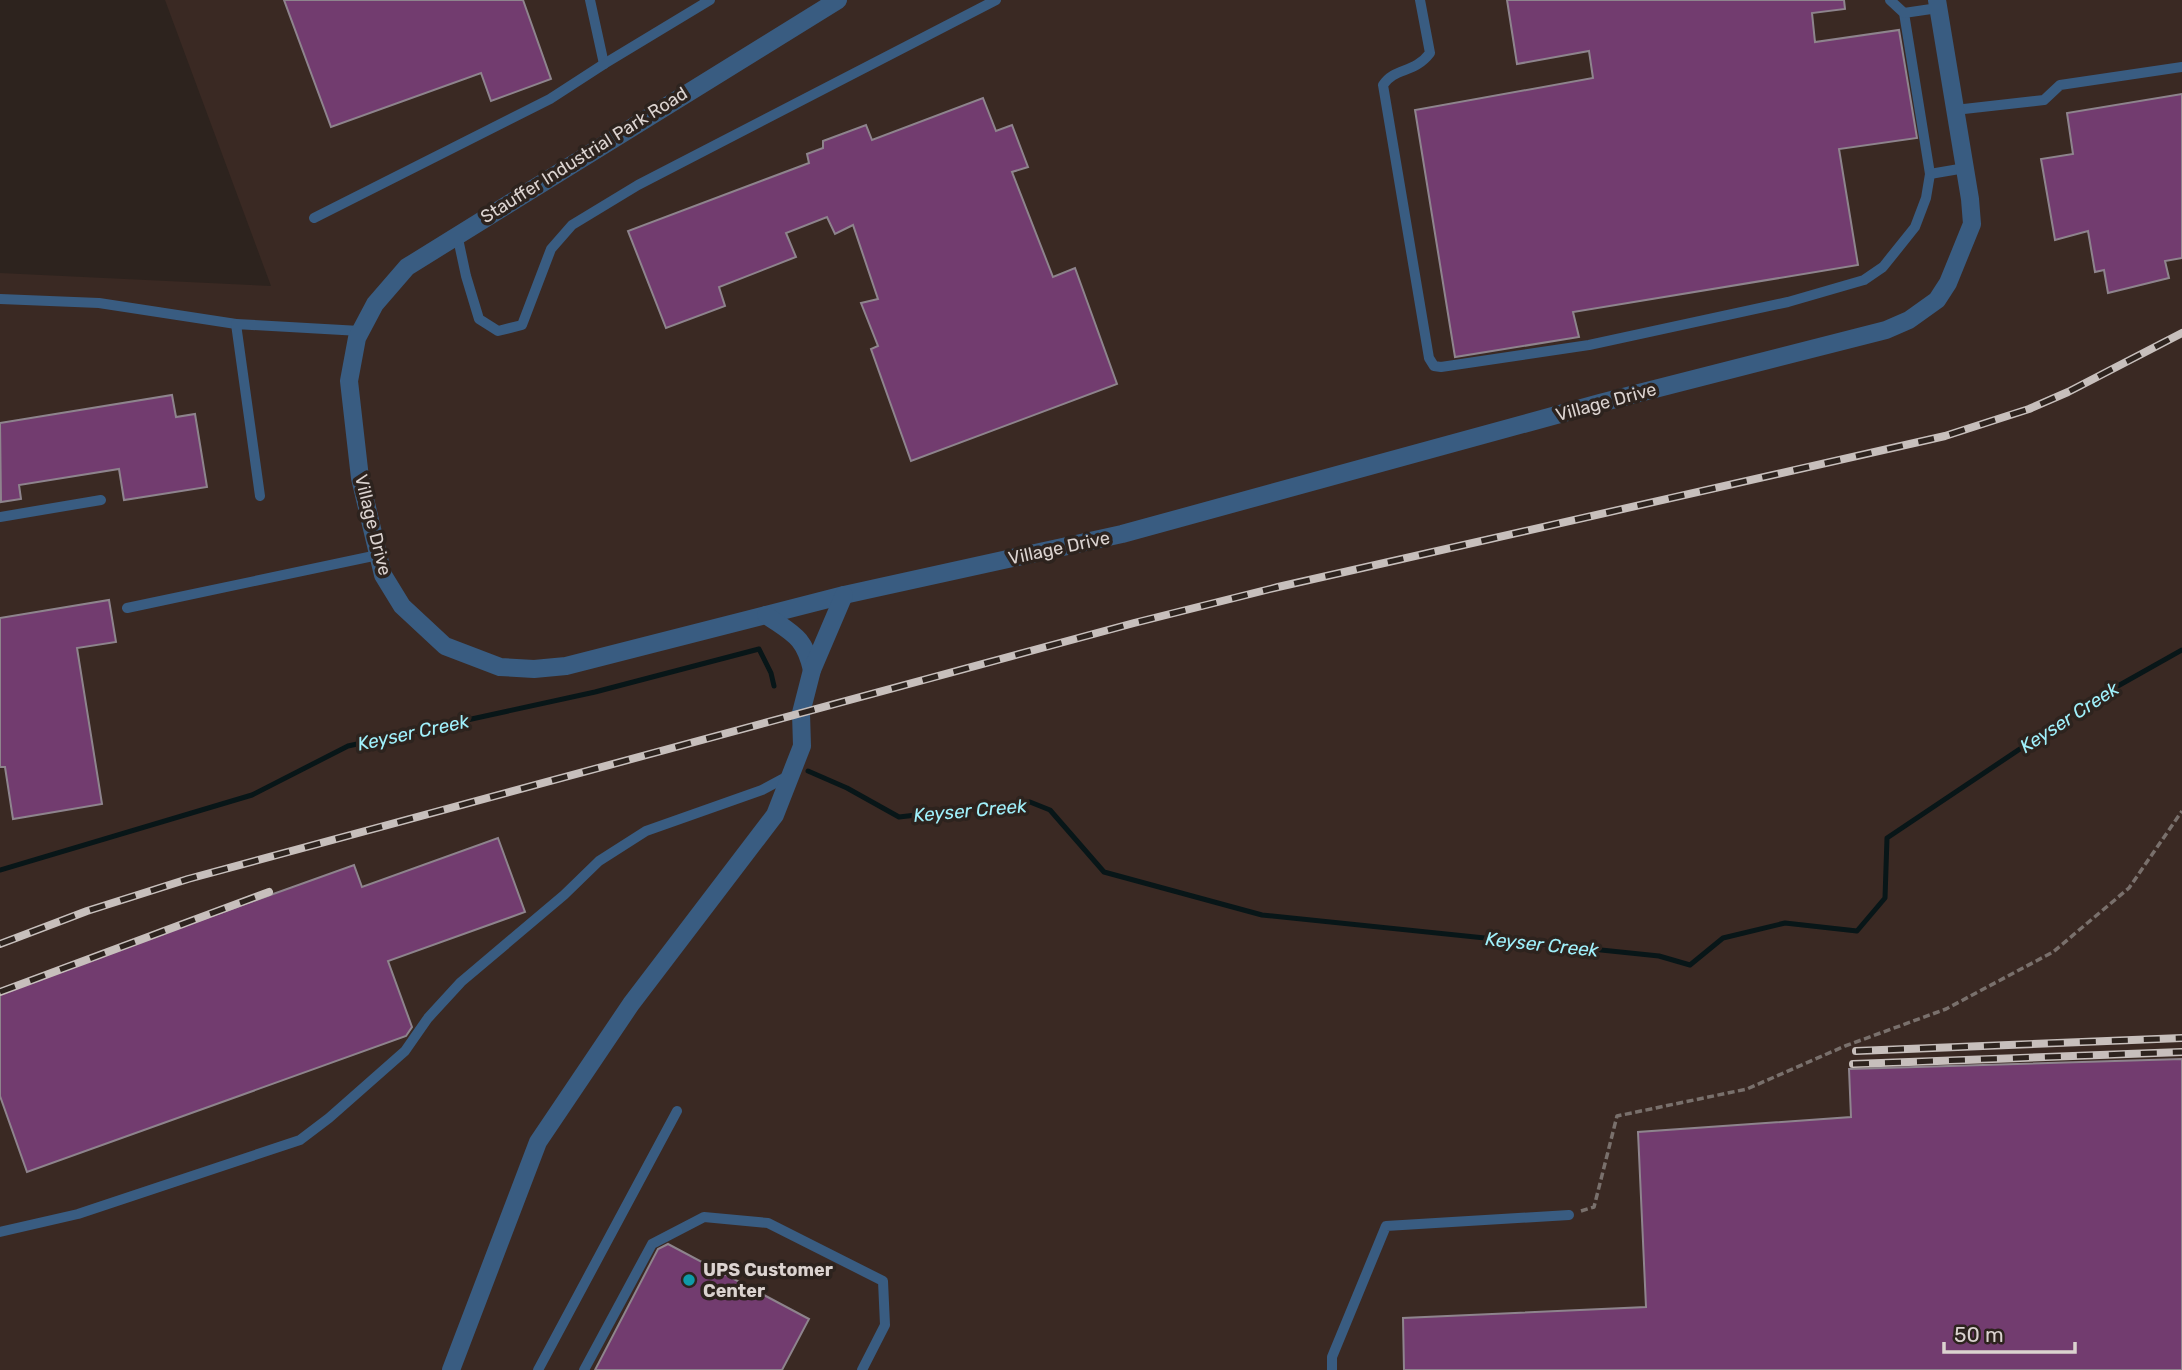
<svg xmlns="http://www.w3.org/2000/svg" width="2182" height="1370" font-family="Rubik,sans-serif">
  <style>
    .built { fill: #3a2923 }
    .lines { fill: none; stroke-linecap: round; stroke-linejoin: round }
    .stream { stroke: #081618; stroke-width: 5 }
    .building { fill: #723c6f; stroke: #8e848d; stroke-width: 2 }
    .path { stroke: #79706c; stroke-width: 3.5; stroke-dasharray: 7 3.5; stroke-linecap: butt }
    .service { stroke: #395c81; stroke-width: 10 }
    .minor { stroke: #395c81; stroke-width: 18 }
    .rail-casing { stroke: #c7bfbc; stroke-width: 8 }
    .rail { stroke: #2d231e; stroke-width: 5; stroke-dasharray: 16; stroke-linecap: butt }
    .culture-dot { fill: #0f9aa8; stroke: #2d231e; stroke-width: 2.5 }
    .labels { text-anchor: middle; stroke-width: 7; stroke-linejoin: round; paint-order: stroke }
    .street-label { font-size: 18px; fill: #dbd3d0; stroke: #2d231e }
    .poi-label { font-size: 18px; font-weight: bold; fill: #dbd3d0; stroke: #2d231e; text-anchor: start }
    .water-label { font-size: 19px; font-style: italic; fill: #a0f1fc; stroke: #2d231e }
  </style>
  <rect width="100%" height="100%" fill="#2d231e"/>
  <polygon class="built" points="165,0 2182,0 2182,1370 0,1370 0,273 271,286"/>
  <g class="lines">
    <g class="stream">
      <polyline points="808,771 847,788 899,817 1030,802 1050,810 1104,872 1262,915 1659,956 1690,965 1723,938 1785,923 1857,931 1885,898 1887,838 2093,700 2182,650"/>
      <polyline points="0,870 252,795 348,746 595,692 759,649 771,673 774,686"/>
    </g>
  </g>
  <g class="building">
    <polygon points="284,0 523,0 551,79 491,101 481,73 331,127"/>
    <polygon points="1507,0 1844,0 1845,9 1812,13 1815,42 1899,30 1917,138 1839,149 1858,265 1573,312 1579,337 1455,357 1415,110 1593,78 1589,51 1517,64"/>
    <polygon points="2182,94 2182,258 2165,261 2169,278 2108,293 2104,270 2095,272 2088,231 2055,240 2041,159 2073,154 2067,113"/>
    <polygon points="983,98 996,131 1012,125 1028,167 1012,172 1053,277 1075,268 1117,384 911,461 871,349 878,346 861,303 878,299 853,225 835,234 827,217 786,233 796,257 719,287 725,306 666,328 628,231 809,163 807,154 823,148 823,141 866,125 872,140"/>
    <polygon points="172,395 176,417 195,414 207,487 124,500 119,469 19,485 21,499 1,502 0,423"/>
    <polygon points="109,600 116,642 77,648 102,804 13,819 5,767 0,767 0,618"/>
    <polygon points="498,838 525,912 388,961 412,1027 406,1036 27,1172 0,1096 0,992 354,865 362,887"/>
    <polygon points="2182,1059 2182,1370 1404,1370 1403,1318 1646,1307 1638,1132 1851,1117 1849,1069"/>
    <polygon points="668,1244 809,1319 782,1370 595,1370 658,1249"/>
  </g>
  <g class="lines">
    <polyline class="path" points="1581,1211 1594,1207 1617,1116 1747,1089 1845,1046 1946,1009 2053,952 2129,888 2182,811"/>
    <g class="service">
      <polyline points="590,0 604,64"/>
      <path d="M1420,0L1430,53C1414,74 1395,67 1383,85L1429,358L1434,366L1441,367L1589,345L1788,302L1864,280L1883,267L1915,227L1926,198L1930,174L1904,13L1890,0"/>
      <polyline points="1904,13 1938,8"/>
      <polyline points="1955,110 2044,100 2060,85 2182,67"/>
      <polyline points="1930,174 1965,168"/>
      <polyline points="314,218 550,99 604,64 710,0"/>
      <polyline points="457,234 466,276 479,319 498,331 522,325 551,249 572,225 638,185 996,0"/>
      <polyline points="0,299 99,303 236,324"/>
      <polyline points="260,496 236,324 360,331"/>
      <polyline points="0,517 101,500"/>
      <polyline points="127,608 378,555"/>
      <polyline points="0,1232 78,1214 300,1140 329,1118 405,1051 428,1018 461,982 564,895 599,861 646,831 762,790 790,775"/>
      <polyline points="538,1370 677,1111"/>
      <polyline points="584,1370 652,1244 704,1217 768,1223 883,1281 885,1325 862,1370"/>
      <polyline points="1332,1370 1332,1357 1386,1226 1569,1215"/>
    </g>
    <g class="minor">
      <polyline points="838,0 407,267 375,304 357,338 349,381 360,478 383,575 402,606 445,646 500,667 534,669 566,666 844,595 1122,534 1600,403 1886,330 1909,320 1937,300 1948,283 1972,224 1970,199 1937,0"/>
      <path d="M766,615C793,634 804,636 812,670"/>
      <polyline points="451,1370 538,1142 631,1004 775,815 802,746 801,713 812,670 844,595"/>
    </g>
    <defs>
      <g id="rail">
        <polyline points="0,944 87,911 188,879 1134,623 1278,587 1945,436 2029,409 2068,392 2182,333"/>
        <polyline points="0,992 269,892"/>
        <polyline points="1856,1051 2182,1038"/>
        <polyline points="1853,1064 2182,1052"/>
      </g>
    </defs>
    <use href="#rail" class="rail-casing"/>
    <use href="#rail" class="rail"/>
  </g>
  <circle class="culture-dot" cx="689" cy="1280" r="7"/>
  <g class="labels">
    <g class="street-label">
      <text transform="translate(584 155) rotate(-32)" y="6">Stauffer Industrial Park Road</text>
      <text transform="translate(1606 402) rotate(-15)" y="6">Village Drive</text>
      <text transform="translate(373 525) rotate(76)" y="6">Village Drive</text>
      <text transform="translate(1059 548) rotate(-12)" y="6">Village Drive</text>
    </g>
    <g class="poi-label">
      <text x="703" y="1276">UPS Customer<tspan x="703" dy="21">Center</tspan></text>
    </g>
    <g class="water-label">
      <text transform="translate(2069 717) rotate(-33)" y="7">Keyser Creek</text>
      <text transform="translate(413 732) rotate(-12)" y="7">Keyser Creek</text>
      <text transform="translate(970 810) rotate(-5)" y="7">Keyser Creek</text>
      <text transform="translate(1542 944) rotate(6)" y="7">Keyser Creek</text>
    </g>
  </g>
  <path d="M1944 1342v10h131v-10" fill="none" stroke="#dbd3d0" stroke-width="3.5"/>
  <text x="1954" y="1342" font-size="21" fill="#dbd3d0" stroke="#2d231e" stroke-width="5" paint-order="stroke">50 m</text>
</svg>
